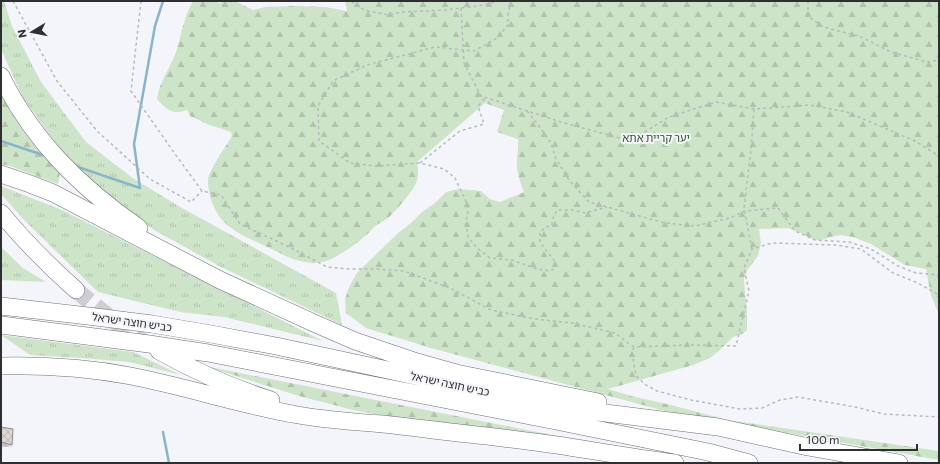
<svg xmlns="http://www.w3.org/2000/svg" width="940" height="464" viewBox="0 0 940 464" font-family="Commissioner,'Noto Sans Hebrew',sans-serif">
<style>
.grass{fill:url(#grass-tufts)}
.forest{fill:url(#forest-firs)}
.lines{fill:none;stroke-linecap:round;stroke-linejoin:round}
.stream{stroke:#8cb4c8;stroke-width:2.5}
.building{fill:url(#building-cross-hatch);stroke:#8f8b88;filter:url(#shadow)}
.motorway-tunnel{stroke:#cdcdd2;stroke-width:17;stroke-dasharray:17 8;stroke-linecap:butt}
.motorway-casing{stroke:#6e7074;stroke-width:18}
.path{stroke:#b8b9bd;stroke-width:1.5;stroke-dasharray:3 3;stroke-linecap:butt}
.motorway{stroke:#fff;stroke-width:17}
.labels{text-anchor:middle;stroke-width:4;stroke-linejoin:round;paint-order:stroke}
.park-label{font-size:11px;fill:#305429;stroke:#f4f5fa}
.street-label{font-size:11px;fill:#2f2f31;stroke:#f4f5fa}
</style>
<defs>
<pattern id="grass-tufts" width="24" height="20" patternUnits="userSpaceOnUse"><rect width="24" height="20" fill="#cde4c8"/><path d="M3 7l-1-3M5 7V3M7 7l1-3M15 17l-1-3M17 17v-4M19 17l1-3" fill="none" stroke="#b0c4ac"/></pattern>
<pattern id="forest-firs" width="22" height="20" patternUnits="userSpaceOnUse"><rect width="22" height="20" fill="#cde4c8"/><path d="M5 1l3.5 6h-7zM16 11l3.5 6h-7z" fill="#b0c4ac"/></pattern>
<pattern id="building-cross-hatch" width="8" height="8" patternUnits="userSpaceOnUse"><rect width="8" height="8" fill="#dcd7d5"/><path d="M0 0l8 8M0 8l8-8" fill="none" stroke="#bdb9b7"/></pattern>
<filter id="shadow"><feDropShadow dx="-3" dy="3" stdDeviation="2" flood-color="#0004"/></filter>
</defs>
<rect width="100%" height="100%" fill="#f4f5fa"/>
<path class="grass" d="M1,1h3l8,25 29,56 45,60 48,37 48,29 154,85 6,32 -121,-58 -67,-37 -49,-37 -44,-42 -38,-53 -22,-49z
M1,186l61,24 261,131 -99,-24 -44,-5 -82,-20 -73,-71 -24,-27z
M1,247l22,21 23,14 -45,-2z
M1,335l132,17 48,23 -52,-13 -47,-4 -52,-3z"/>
<path class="forest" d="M193,1h24l3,3 2,-3h13l18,9 12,-3 31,-1 30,1 21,4 -2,-10h594v314l-8,-20 -5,-26 -21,-4 -34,-21 -18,-7 -13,-2 -10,2 -8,3h-7l-12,-6 -15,-6 -29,1 2,14 -3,13 -10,13 -4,9 1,14 2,17v21l-5,4 -9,3 -12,12 -11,9 -17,7 -85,24 23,7 36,8 61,16 116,17 95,14v9l-278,-50 -230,-62 -65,-20 -20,-15 -1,-14 4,-12 8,-14 41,-40 13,-10 11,-11 13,-9 11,-11 13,-3 22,2 9,8 10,3 24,-10c-3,-7 -6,-16 -7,-24 -1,-10 2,-19 1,-29l-21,-7 7,-22 -6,-2 -13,-5 -68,59c1,6 2,15 -1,21 -3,8 -21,29 -28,35 -4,3 -9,5 -13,8 -4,4 -7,8 -11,11 -9,8 -29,22 -41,25 -5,1 -13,1 -18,0 -15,-2 -28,-11 -42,-17 -15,-7 -30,-13 -41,-25 -9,-11 -14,-26 -14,-39 0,-10 19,-36 24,-45l-1,-4 -24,-8 -17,-8 -3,-6c-15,5 -20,0 -30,-11 2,-18 15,-33 20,-50 5,-17 7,-32 16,-48z
M1,92l40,59 19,22 -2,11 -48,-18 -9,-2z
M205,366l357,71 -43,-3 -129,-17 -37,-7 -54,-14z"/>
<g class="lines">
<path class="stream" d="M1,141l45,15
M75,166l65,22 -6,-44 21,-118 8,-25
M163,432l6,31"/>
</g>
<path class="building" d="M1,427l12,2 -1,16 -11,-3z"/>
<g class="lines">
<path class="motorway-tunnel" d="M76,290c24,20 47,39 73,56"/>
<g class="motorway-casing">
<path id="motorway" d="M1,76c32,65 79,111 138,152
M1,174l29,10 23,9 167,87 96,44 39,17 62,21 39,11 142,29
M1,213c23,28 48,53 75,77
M1,306l87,10 64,8 59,10 65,12 289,62 153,19 90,20 91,16
M1,325l148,19 59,9 348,68 152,31 41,11
M159,351c36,20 73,37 112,49
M1,366c44,-1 87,2 130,10 56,11 110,29 167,39 28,5 56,7 85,9 28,3 57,7 85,10 30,3 59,7 89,11 39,6 79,13 118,18"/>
</g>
<path class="path" d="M13,1l44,80 40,50 53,48 41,23 11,-11
M141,1l-10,90 44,63 27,37 19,4 19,29 49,23 38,20 23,2h26l28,2 46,17 41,22 44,9 37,4 43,10 13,10 6,4 56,-2 46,1 13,-55 -5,-23 8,-19 20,-6 64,2 25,4 32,24 25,10 21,12
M352,1l1,2 11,7 24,5 14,-3 43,-2 16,-2 18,-2 20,-5
M511,1l-3,13v11l-11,13 -23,13 -39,-4 -68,18 -34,16 -15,25 1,35 31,22 26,3 44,-3 24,6 11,9 10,21 3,12 -2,11 2,15 9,11 13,10 22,2 25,9 13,2 5,-3 1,-5 -16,-21v-10l6,-5 6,-2 1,-7 4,-8h16l12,3 22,-6
M808,1v15l15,11 36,9 32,16 36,10 12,-2
M461,8l3,55 17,33 80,26 66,18 16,-7 26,-16 47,-15 38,7 56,-4 37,7 68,29 24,15
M527,111l12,15 12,17 5,16 13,21 20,22 76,21 30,3 35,-8 15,-7 33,-3 17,23 20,9 34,2 22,7 27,17 18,7 23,2
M420,163l40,-32 24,-7 -6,-18 8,-9
M752,249l-8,-41 7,-58 3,-41
M634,347l-2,6 4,23 10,9 11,6 34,9 49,9 22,-1 18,-8 18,-3 57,10 29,7 55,3"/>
<use href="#motorway" class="motorway"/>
</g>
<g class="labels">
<g class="park-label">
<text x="656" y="142">יער קריית אתא</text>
</g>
<g class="street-label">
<text transform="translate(132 322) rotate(8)" y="4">כביש חוצה ישראל</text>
<text transform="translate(450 384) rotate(12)" y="4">כביש חוצה ישראל</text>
</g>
</g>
<rect width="940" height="464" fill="none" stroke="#2f2f31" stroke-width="4"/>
<g transform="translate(32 32) rotate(260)" stroke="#f4f5fa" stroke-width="3" paint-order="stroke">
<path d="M0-3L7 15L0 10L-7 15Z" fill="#2f2f31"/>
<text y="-6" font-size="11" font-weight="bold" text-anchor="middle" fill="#2f2f31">N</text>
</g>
<path d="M800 444v6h117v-6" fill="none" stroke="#2f2f31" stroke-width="2"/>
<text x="806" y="444" font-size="12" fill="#2f2f31" stroke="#f4f5fa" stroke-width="3" paint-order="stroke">100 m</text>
</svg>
